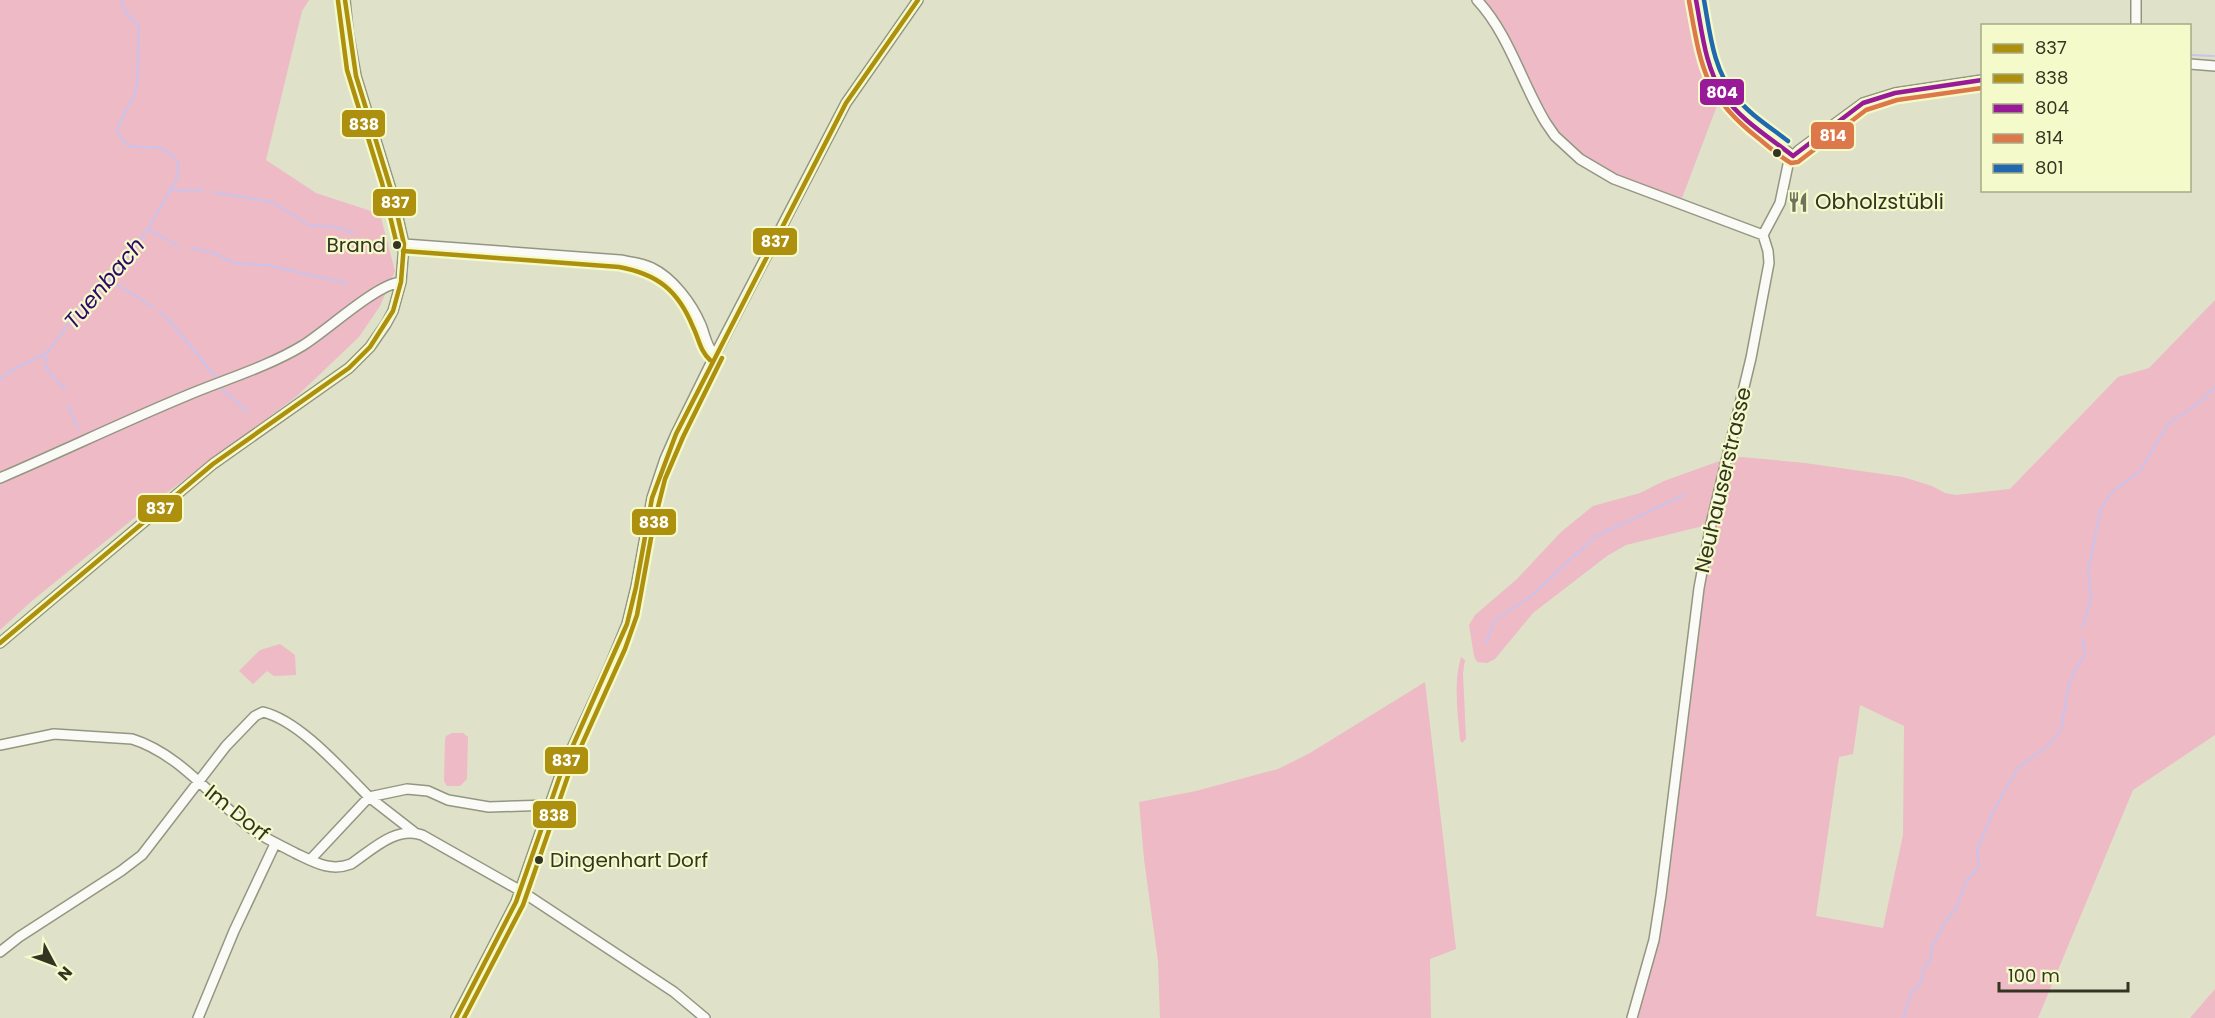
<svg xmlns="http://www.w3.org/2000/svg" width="2215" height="1018" viewBox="0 0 2215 1018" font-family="Poppins,sans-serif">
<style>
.green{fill:#edbac6;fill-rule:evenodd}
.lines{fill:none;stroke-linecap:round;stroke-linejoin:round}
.stream{stroke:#cac3eb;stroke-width:2}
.minor-casing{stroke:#949682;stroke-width:12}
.minor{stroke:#fafbf7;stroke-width:9}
.bus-1-casing{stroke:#f5faca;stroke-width:9}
.bus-2-casing{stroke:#f5faca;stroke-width:9}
.bus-3-casing{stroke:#f5faca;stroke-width:9}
.bus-4-casing{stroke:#f5faca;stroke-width:9}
.bus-5-casing{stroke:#f5faca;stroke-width:9}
.bus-1{stroke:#ad900e;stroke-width:4.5}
.bus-2{stroke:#ad900e;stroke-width:4.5}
.bus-3{stroke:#991a99;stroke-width:4.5}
.bus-4{stroke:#dd784a;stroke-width:4.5}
.bus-5{stroke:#2069b0;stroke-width:4.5}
.bus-dot{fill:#333522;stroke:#f5faca;stroke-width:2}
.labels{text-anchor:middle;stroke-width:4.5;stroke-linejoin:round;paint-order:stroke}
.bus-label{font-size:20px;fill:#333522;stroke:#f5faca;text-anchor:end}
.poi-label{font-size:21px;fill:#333522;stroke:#f5faca;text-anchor:start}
.street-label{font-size:21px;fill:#333522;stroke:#f5faca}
.water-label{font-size:22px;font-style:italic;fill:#31076c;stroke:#f5faca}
.line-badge{stroke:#f5faca;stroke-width:2}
.badge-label{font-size:16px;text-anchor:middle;font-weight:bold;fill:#fff}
</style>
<rect width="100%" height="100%" fill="#dfe2c8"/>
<path class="green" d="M0,0h309l-7,11 -36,149 50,33 64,21 15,57 -15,35 -21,31 -62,59 -148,110 -116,94 -33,30z
M1483,0h208l14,66 15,32 -38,100c-38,-14 -86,-26 -115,-56 -38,-39 -49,-99 -84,-142z
M2215,300v435l-82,55 -95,228h-406l22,-78 57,-416 -85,21 -19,11 -74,57 -38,46 -8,4 -10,-1 -3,-6 -5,-31 6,-10 42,-36 44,-47 32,-26 47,-13 24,-12 64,-23 14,-1 63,6 98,14 29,9 13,7 11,2 54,-6 108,-112 31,-9zM1860,705l44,21 -1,109 -20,93 -67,-12 23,-159 14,-3z
M280,644l15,11 1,20 -22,1 -7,-5 -14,13 -14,-13 21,-21z
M1461,657l4,3 -2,13 3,66 -4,4 -2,-3c-2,-27 -7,-56 1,-83z
M1425,682l31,267 -26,10 1,59h-271l-2,-57 -14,-102 -5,-57 57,-11 82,-22 32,-16z
M452,733h11l5,4 -1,42 -7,7h-13l-3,-5 1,-41 1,-4z
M2215,989v29h-25z"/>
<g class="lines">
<path class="stream" d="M2190,55l24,1
M171,190h32
M213,192l59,10 37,23 27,2 17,6
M148,229l30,17
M192,248l22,5 20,10 33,2 79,18
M110,280l43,27
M159,312l9,7 47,57
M45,354l2,16 18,19
M0,380l10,-9 35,-17 5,-5 27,-37 38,-38 33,-45 29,-51 2,-15c-22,-29 -40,-7 -55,-21 -3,-3 -5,-9 -7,-13l20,-40 2,-63 -13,-13 -5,-13
M221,388l27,24
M68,404l10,25
M2083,627l8,-29 -3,-27 13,-63 12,-17 27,-20 28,-47 34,-24 13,-13
M1486,643l8,-22 38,-26 64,-59 88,-41
M1903,1018l8,-25 10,-11 3,-15 6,-6 2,-13 12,-25 13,-16 9,-26 11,-12 2,-5 -2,-14 15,-36 25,-45 34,-26 10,-14 8,-45 7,-16 10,-15 -4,-14"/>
<g class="minor-casing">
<path id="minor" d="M1477,0c32,34 45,84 69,123l9,13 25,23 34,20 149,56
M1696,0c6,31 10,67 27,94 16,23 48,44 70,62
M2136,26v-26
M2190,64l25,2
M404,244l216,16c10,2 23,3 32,8 21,10 40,36 49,57 4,10 6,24 14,30
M0,478c63,-27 125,-57 188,-83 38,-16 79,-28 114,-49 26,-16 73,-61 99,-64
M0,643l213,-179 136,-96 21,-21 16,-23 7,-13 8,-29 3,-38 -11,-48 -37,-120 -8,-45 -3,-31
M0,745l54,-11 78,5c45,14 76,54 111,83 16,14 33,21 52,31 19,9 35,19 56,11 21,-14 44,-38 71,-29l99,56 153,101 31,26
M310,860l59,-63 45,35
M0,952l19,-15 102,-66 21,-16 84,-109 29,-30 8,-4c37,9 79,58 106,85l38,-8 21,2 20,9 41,7 61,-2
M198,1018l36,-87 41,-87
M456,1018l60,-116 46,-132 46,-100 19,-46 9,-37 16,-89 13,-39 11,-25 39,-79 131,-252 72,-103
M1632,1018l22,-78 7,-45 38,-307 12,-64 40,-166 18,-95 -1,-12 -5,-16 17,-32 9,-43 10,-10 64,-47 32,-10 87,-13"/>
</g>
<use href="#minor" class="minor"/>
<g class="bus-1-casing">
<path id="bus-1" d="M0,643l213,-179 136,-96 21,-21 23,-36 8,-29 3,-38 -11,-48 -37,-120 -11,-76
M456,1018l60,-116 46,-132 65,-146 9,-37 16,-89 24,-64 170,-331 72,-103"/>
</g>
<g class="bus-2-casing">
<path id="bus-2" d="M338,1l9,69 35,113 15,62
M403,251l216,16c38,7 59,23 74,60 6,12 7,24 17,33
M464,1018l59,-113 46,-132 56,-124 12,-34 16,-88 12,-48 18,-42 39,-79"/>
</g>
<g class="bus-3-casing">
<path id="bus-3" d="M1696,0c6,31 9,67 27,94 17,26 46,43 70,62
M1793,156l70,-53 32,-10 87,-13"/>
</g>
<g class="bus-4-casing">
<path id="bus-4" d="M1689,1c12,65 14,94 69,137 10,8 21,18 33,25l7,-1 68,-52 31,-10 85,-12"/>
</g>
<g class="bus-5-casing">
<path id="bus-5" d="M1704,0c6,33 9,69 31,96 14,18 35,31 53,45"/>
</g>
<use href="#bus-1" class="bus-1"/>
<use href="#bus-2" class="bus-2"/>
<use href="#bus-3" class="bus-3"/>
<use href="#bus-4" class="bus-4"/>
<use href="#bus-5" class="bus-5"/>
</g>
<defs>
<g id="restaurant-bare" transform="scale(1.62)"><path d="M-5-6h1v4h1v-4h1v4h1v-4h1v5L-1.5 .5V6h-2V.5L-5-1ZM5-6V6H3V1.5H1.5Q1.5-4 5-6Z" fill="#6f725c" stroke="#f5faca" stroke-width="2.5" paint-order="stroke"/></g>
</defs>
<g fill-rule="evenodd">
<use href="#restaurant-bare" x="1798" y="202"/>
</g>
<g class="bus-dot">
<circle cx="1777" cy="153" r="5"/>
<circle cx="397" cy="245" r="5"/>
<circle cx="539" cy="860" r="5"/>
</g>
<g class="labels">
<g class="bus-label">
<text x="386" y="252">Brand</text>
<text x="550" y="867" text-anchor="start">Dingenhart Dorf</text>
</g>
<g class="poi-label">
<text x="1815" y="209">Obholzstübli</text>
</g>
<g class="street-label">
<text transform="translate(1723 480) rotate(-77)" y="7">Neuhauserstrasse</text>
<text transform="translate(237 813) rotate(39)" y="7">Im Dorf</text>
</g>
<g class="water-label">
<text transform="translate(104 283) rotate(-50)" y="8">Tuenbach</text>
</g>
</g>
<g class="line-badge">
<rect x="1699" y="78" width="46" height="28" rx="6" fill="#991a99"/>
<rect x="341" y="109" width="45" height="29" rx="6" fill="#ad900e"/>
<rect x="1810" y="121" width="45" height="29" rx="6" fill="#dd784a"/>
<rect x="372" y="188" width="45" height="29" rx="6" fill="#ad900e"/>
<rect x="752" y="227" width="46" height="29" rx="6" fill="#ad900e"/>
<rect x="137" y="494" width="46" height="29" rx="6" fill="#ad900e"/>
<rect x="631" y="508" width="46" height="28" rx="6" fill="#ad900e"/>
<rect x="544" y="746" width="45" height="29" rx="6" fill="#ad900e"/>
<rect x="532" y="800" width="45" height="29" rx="6" fill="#ad900e"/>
</g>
<g class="badge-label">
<text x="1722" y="98">804</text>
<text x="364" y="130">838</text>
<text x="1833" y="141">814</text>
<text x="395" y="208">837</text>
<text x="775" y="247">837</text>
<text x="160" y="514">837</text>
<text x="654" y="528">838</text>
<text x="566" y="766">837</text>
<text x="554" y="821">838</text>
</g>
<rect x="1981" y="24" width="210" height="168" fill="#f5faca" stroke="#a7ab87" stroke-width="1.5"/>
<rect x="1993" y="44" width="30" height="9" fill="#ad900e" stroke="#a7ab87" stroke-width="1.5"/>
<text x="2035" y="54" font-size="18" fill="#333522">837</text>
<rect x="1993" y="74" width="30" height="9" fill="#ad900e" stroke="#a7ab87" stroke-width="1.5"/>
<text x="2035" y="84" font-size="18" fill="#333522">838</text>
<rect x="1993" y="104" width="30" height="9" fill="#991a99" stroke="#a7ab87" stroke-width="1.5"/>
<text x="2035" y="114" font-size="18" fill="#333522">804</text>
<rect x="1993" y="134" width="30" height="9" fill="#dd784a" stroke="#a7ab87" stroke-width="1.5"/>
<text x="2035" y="144" font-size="18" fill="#333522">814</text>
<rect x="1993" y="164" width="30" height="9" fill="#2069b0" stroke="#a7ab87" stroke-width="1.5"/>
<text x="2035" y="174" font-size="18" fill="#333522">801</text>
<g transform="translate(54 964) rotate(131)" stroke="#f5faca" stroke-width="4.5" paint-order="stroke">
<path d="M0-4.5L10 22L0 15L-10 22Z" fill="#333522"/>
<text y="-9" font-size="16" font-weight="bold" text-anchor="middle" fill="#333522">N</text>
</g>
<path d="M1999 982v9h129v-9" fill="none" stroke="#333522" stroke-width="3"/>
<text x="2008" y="982" font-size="18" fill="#333522" stroke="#f5faca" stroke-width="4.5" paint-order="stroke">100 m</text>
</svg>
